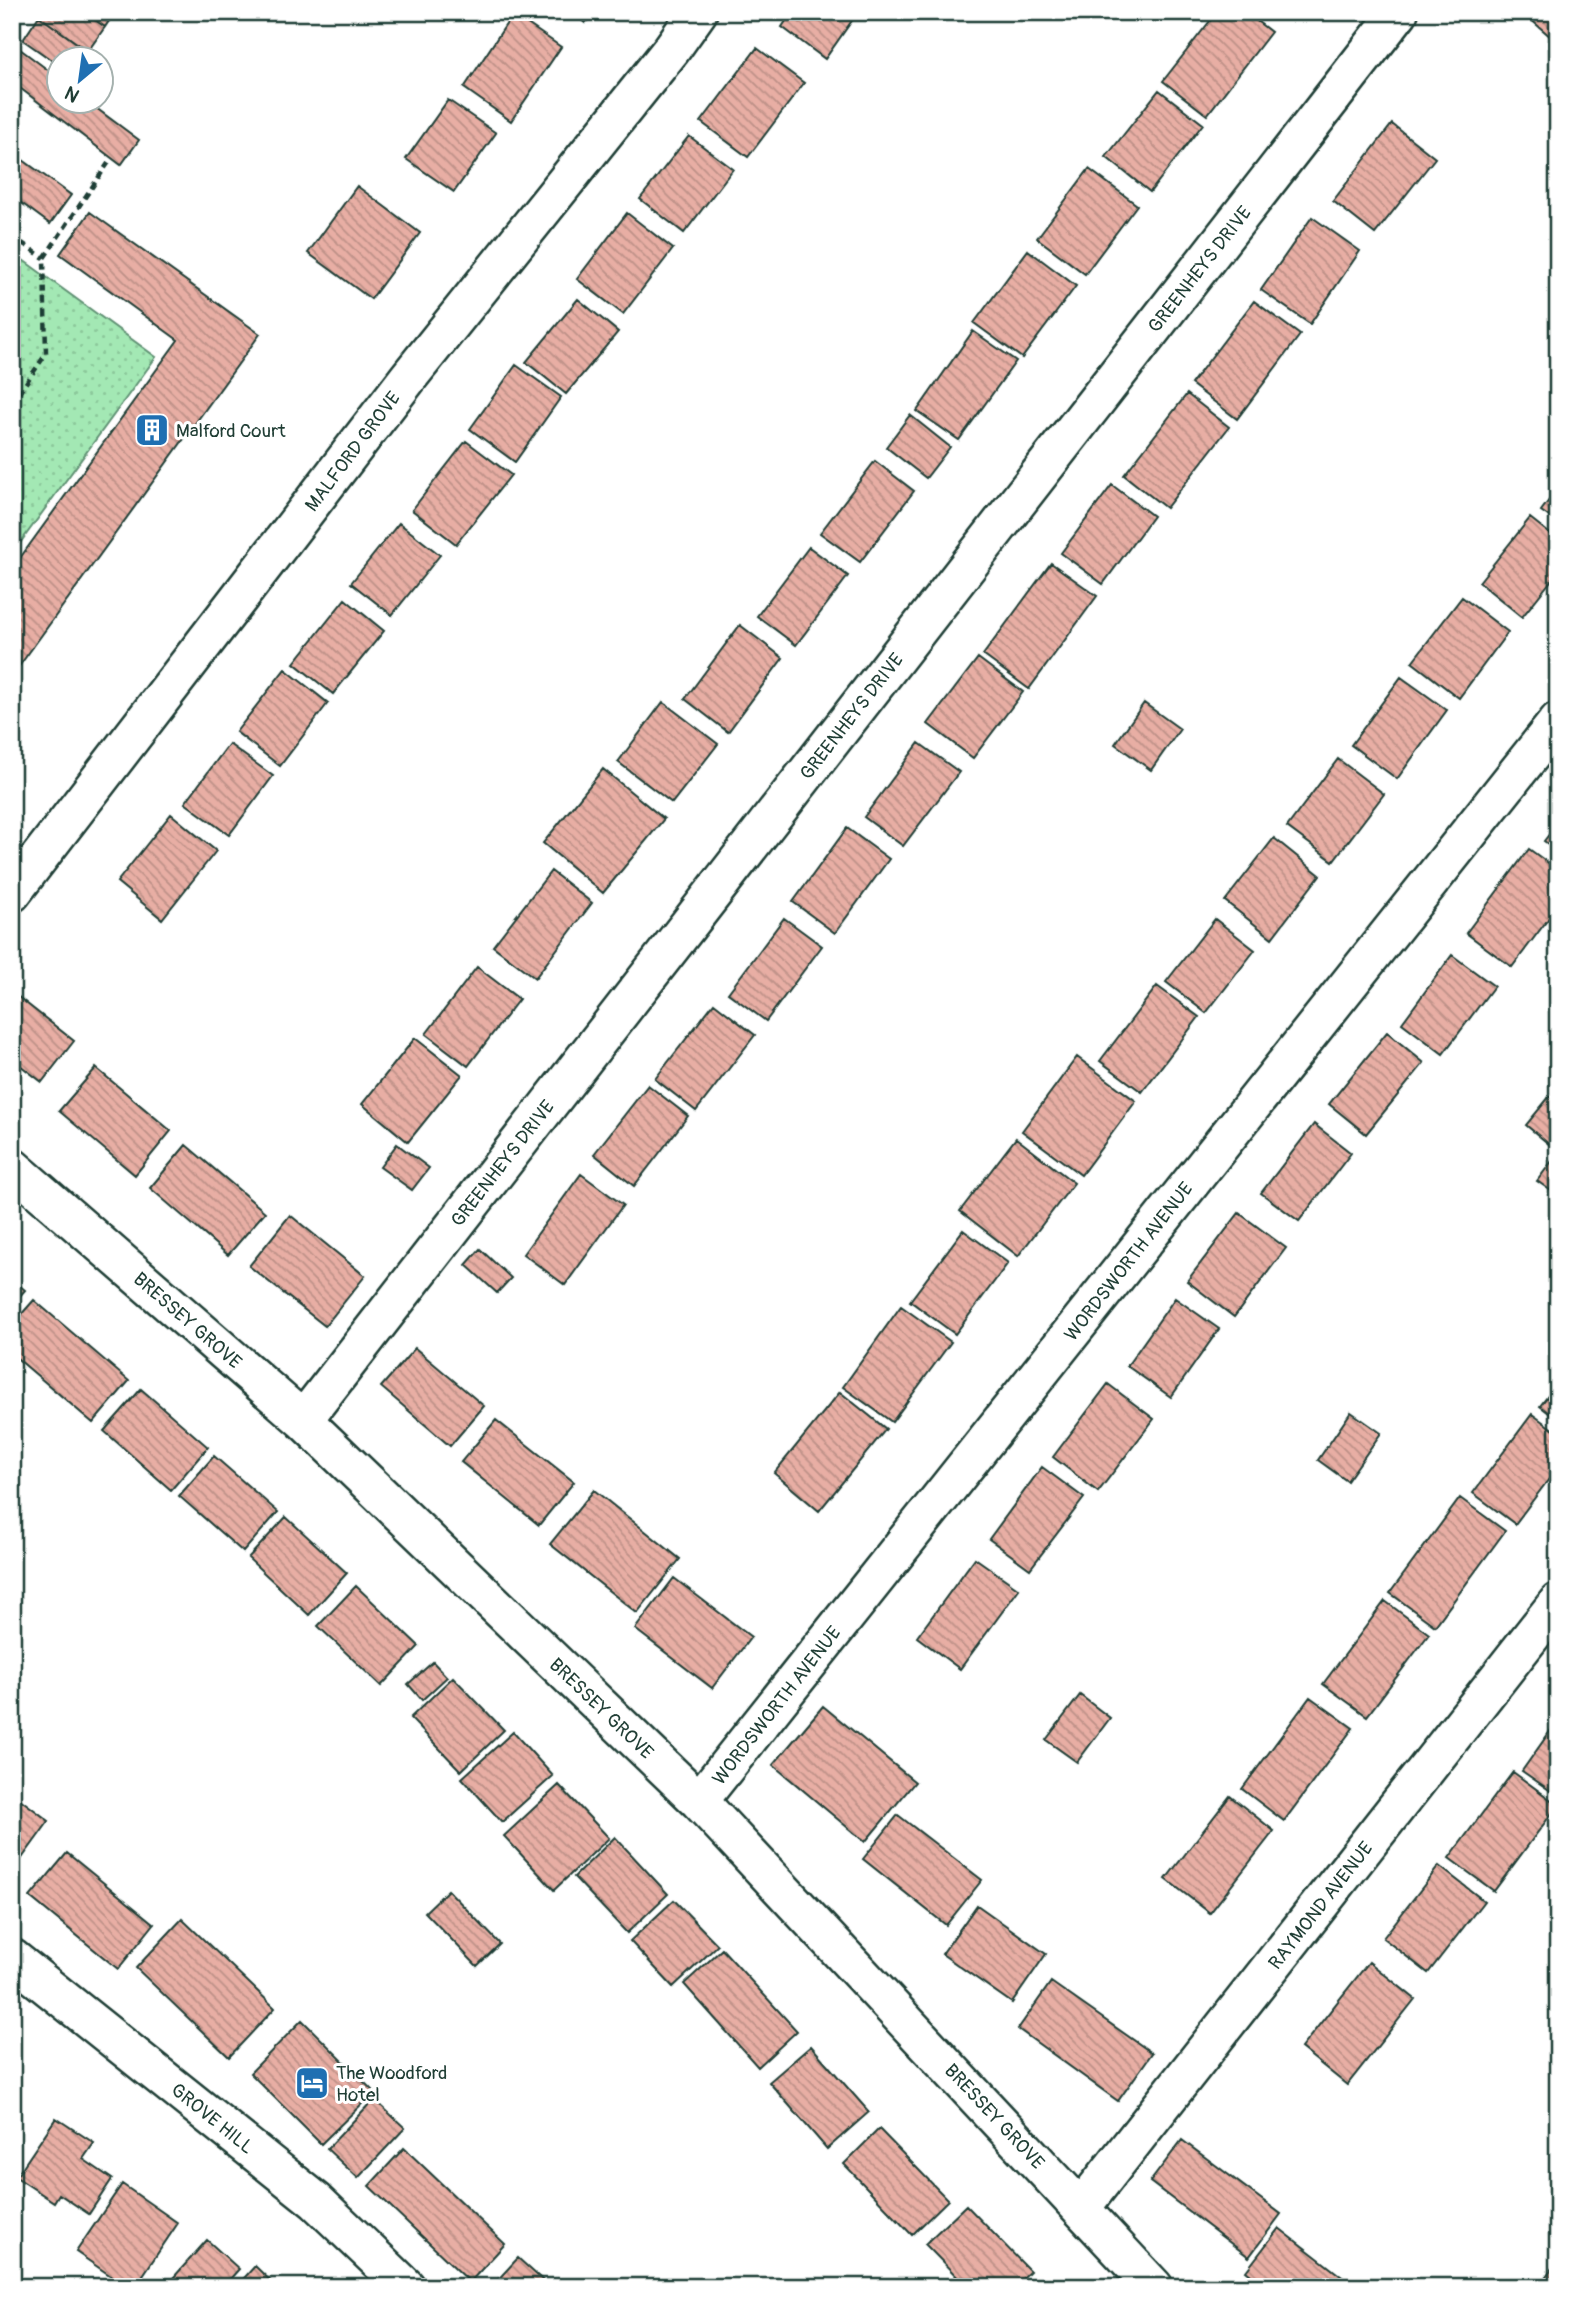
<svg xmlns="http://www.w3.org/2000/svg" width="1570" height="2299" viewBox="0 0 1570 2299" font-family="Pangolin,sans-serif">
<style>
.grass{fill:url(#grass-dots);stroke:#619274;stroke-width:2}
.building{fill:url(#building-back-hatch);stroke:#1f3d34;stroke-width:2}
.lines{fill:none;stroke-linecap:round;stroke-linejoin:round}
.street-casing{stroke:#1f3d34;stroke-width:42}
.path{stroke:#1f3d34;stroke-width:4.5;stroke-dasharray:7 5;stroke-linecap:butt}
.street{stroke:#fff;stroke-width:37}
.labels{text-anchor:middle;stroke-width:6;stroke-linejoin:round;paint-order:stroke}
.street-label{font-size:19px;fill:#1f3d34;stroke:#fff}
.poi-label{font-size:19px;fill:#1f3d34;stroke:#fff;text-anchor:start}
</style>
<defs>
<pattern id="grass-dots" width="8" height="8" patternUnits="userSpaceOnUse" patternTransform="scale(1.75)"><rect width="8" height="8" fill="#a3e8b4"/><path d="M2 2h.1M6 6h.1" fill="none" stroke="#8cc89b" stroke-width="1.8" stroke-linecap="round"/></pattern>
<pattern id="building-back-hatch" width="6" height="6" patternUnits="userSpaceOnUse" patternTransform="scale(1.75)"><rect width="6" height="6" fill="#e8aea4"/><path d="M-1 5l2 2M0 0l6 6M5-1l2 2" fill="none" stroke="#bb8f86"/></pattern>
</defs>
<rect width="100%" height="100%" fill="#fff"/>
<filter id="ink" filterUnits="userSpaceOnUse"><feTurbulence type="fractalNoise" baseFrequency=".0143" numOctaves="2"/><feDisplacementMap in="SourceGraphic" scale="14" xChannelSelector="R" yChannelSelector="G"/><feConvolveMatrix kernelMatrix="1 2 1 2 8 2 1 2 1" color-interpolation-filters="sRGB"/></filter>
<g filter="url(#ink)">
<path class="grass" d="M12,252l144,105 -144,197z"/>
<path class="building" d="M42,12h42l21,15 -17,24 -49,-35z
M84,12h31l-10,15z
M572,12h23l-10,11z
M792,12h66l-33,47 -43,-32z
M1217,12h28l26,20 -64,83 -44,-34z
M1522,12h36v17l-7,8z
M513,14l48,33 -50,74 -47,-33z
M39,16l49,35 -6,9h-22v6l-37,-26z
M12,43l48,36v23h28l51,38 -18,25 -109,-83z
M757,48l47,35 -56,74 -47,-35z
M1159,90l44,34 -53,68 -44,-35z
M448,100l48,33 -42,59 -48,-33z
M1392,124l43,34 -60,76 -42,-33z
M689,136l44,33 -49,64 -44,-34z
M12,152l59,43 -21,29 -38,-28z
M1089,169l48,36 -52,69 -48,-36z
M357,186l63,47 -49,66 -63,-46z
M90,212l170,122 -248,342v-107l166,-229 -118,-86z
M627,213l46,36 -50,65 -46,-35z
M1312,217l48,34 -50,73 -49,-34z
M1028,250l48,36 -54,72 -48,-35z
M578,299l40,33 -52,62 -40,-32z
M1254,301l46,34 -63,84 -46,-35z
M973,331l43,30 -57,79 -42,-29z
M516,365l45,32 -46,65 -45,-33z
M1187,394l42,33 -63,81 -42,-33z
M910,415l40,32 -24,31 -40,-31z
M466,441l45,34 -55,69 -44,-34z
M875,461l39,30 -54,71 -40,-29z
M1112,485l41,31 -50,68 -42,-31z
M1558,488v35l-17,-12z
M1530,518l28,22v32l-36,45 -43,-35z
M399,523l41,32 -48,60 -41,-32z
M809,547l39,29 -52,69 -39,-29z
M1051,563l46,33 -68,93 -46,-34z
M1462,597l46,35 -49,66 -47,-36z
M345,599l39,32 -51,63 -39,-31z
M740,625l43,33 -55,74 -43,-33z
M978,658l45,34 -50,66 -45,-34z
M285,669l43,34 -48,63 -44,-34z
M1401,677l46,33 -50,69 -46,-34z
M663,702l55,42 -46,59 -54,-41z
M1144,703l36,26 -29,41 -36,-26z
M919,743l40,29 -56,74 -39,-29z
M229,744l44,32 -44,59 -44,-32z
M1338,759l46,35 -51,67 -46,-34z
M603,769l61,50 -61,74 -60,-50z
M171,814l45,37 -54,68 -45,-37z
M1558,823v28l-14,-10z
M847,828l42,31 -54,74 -42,-31z
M1274,838l46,37 -48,63 -47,-37z
M1529,849l29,21v36l-46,61 -46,-34z
M551,871l41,32 -57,75 -42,-32z
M784,918l38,28 -56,75 -38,-28z
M1215,919l40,31 -49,63 -40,-31z
M1452,955l42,31 -51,68 -41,-31z
M477,967l42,32 -51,67 -42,-32z
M1157,986l42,31 -57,75 -42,-31z
M12,992l62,49 -32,41 -30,-23z
M714,1003l41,32 -59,76 -41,-32z
M1387,1032l37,31 -58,71 -37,-30z
M415,1038l47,37 -54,67 -46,-38z
M1077,1057l59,44 -55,74 -59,-44z
M96,1068l75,63 -36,44 -76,-64z
M648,1085l40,31 -54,70 -40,-32z
M1554,1091l4,4v41l-8,9 -24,-20z
M1314,1124l37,29 -52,68 -38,-28z
M1016,1138l58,45 -56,73 -58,-45z
M397,1144l32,24 -17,22 -32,-23z
M186,1145l79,67 -37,43 -78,-67z
M1558,1153v41l-1,1 -20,-14z
M581,1174l42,31 -58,80 -42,-31z
M1239,1213l47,35 -52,69 -47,-36z
M290,1215l75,61 -40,50 -76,-60z
M963,1230l45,33 -53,71 -45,-33z
M480,1249l31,29 -14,15 -31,-28z
M12,1279l13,11 -13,15z
M1175,1298l44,31 -48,68 -44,-31z
M34,1300l95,81 -36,42 -81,-69v-29z
M901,1306l50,36 -59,80 -49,-35z
M415,1348l69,58 -34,40 -69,-59z
M1558,1383v37l-18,-14z
M1108,1384l46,35 -56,73 -45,-35z
M141,1389l67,58 -37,43 -67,-59z
M840,1392l46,37 -67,82 -45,-38z
M1351,1412l30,21 -34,48 -29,-21z
M1532,1414l26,19v34l-43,57 -42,-31z
M496,1420l78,62 -35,43 -78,-63z
M214,1456l64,56 -35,40 -64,-56z
M1042,1467l42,31 -54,71 -41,-30z
M594,1490l86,69 -43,54 -87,-69z
M1460,1498l45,33 -70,95 -45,-33z
M286,1517l61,56 -38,42 -61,-57z
M975,1558l44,31 -59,80 -43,-32z
M674,1578l77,59 -39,51 -77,-59z
M356,1586l63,60 -38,40 -63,-60z
M1385,1601l44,33 -62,82 -44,-32z
M433,1662l14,15 -25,23 -14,-16z
M453,1677l51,53 -43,41 -51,-53z
M1080,1695l30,23 -33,44 -31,-22z
M1310,1697l43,31 -69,93 -42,-32z
M823,1706l92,76 -50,60 -92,-77z
M1558,1720v76l-36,-25z
M513,1732l40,44 -51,46 -40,-44z
M1513,1772l45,33 -64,86 -45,-33z
M559,1785l50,53 -55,52 -50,-54z
M12,1793l37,28 -32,44 -5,-4z
M1230,1796l44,35 -64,82 -44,-34z
M898,1815l84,65 -36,45 -83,-66z
M615,1837l53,57 -41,39 -53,-56z
M67,1853l87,71 -36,45 -88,-72z
M1439,1866l45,35 -56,72 -45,-35z
M448,1890l52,54 -23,22 -52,-54z
M674,1900l44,45 -45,42 -43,-46z
M977,1905l69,49 -34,49 -70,-49z
M182,1919l93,89 -46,49 -93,-89z
M722,1949l75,82 -39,36 -74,-83z
M1369,1962l46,37 -68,86 -46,-37z
M1051,1982l101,71 -34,48 -100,-72z
M302,2020l72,72 -53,52 -71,-71z
M811,2046l58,66 -42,37 -58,-67z
M374,2099l31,29 -47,50 -31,-29z
M56,2118l38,25 -11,16 29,20 -23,35 -30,-20 -5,8 -38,-25z
M879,2129l69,71 -36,35 -68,-71z
M1182,2140l99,74 -32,43 -99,-75z
M404,2148l101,96 -35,38 -101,-96z
M122,2184l56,39 -43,64h-8l-51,-35z
M966,2205l64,66 -16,16h-47l-42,-43z
M1279,2228l76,59h-89l-20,-16z
M207,2240l32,29 -16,18h-58z
M518,2258l32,29h-59z
M1558,2260v27h-20z
M255,2266l22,21h-41z"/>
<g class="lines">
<g class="street-casing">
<path id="street" d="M12,893l396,-515 263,-328 27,-38
M12,1167l291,253 396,381 455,486
M303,1420l1096,-1408
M699,1801l859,-1080
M12,1958l304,243 90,86
M1081,2208l477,-606"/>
</g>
<path class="path" d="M12,236l32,22
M12,403l34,-49 -2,-96 65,-96"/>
<use href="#street" class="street"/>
</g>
</g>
<defs>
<g id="building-square" transform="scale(1.75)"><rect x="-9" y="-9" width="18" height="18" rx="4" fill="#1f6fb2" stroke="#fff"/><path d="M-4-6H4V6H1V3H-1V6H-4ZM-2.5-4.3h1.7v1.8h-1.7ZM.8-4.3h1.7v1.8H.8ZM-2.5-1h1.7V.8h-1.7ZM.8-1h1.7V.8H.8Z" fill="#fff"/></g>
<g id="hotel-square" transform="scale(1.75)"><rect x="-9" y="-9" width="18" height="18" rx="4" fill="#1f6fb2" stroke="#fff"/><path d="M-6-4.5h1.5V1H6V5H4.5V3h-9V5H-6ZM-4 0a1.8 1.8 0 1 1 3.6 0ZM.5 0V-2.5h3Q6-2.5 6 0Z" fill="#fff"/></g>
</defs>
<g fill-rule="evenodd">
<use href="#building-square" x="152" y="430"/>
<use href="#hotel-square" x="312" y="2083"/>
</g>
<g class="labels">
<g class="street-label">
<text transform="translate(1199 269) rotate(-52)" y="7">GREENHEYS DRIVE</text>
<text transform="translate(352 451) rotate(-53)" y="7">MALFORD GROVE</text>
<text transform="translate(851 716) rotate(-52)" y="7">GREENHEYS DRIVE</text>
<text transform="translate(502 1163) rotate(-52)" y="7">GREENHEYS DRIVE</text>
<text transform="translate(1128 1261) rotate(-52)" y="7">WORDSWORTH AVENUE</text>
<text transform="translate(188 1320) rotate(41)" y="7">BRESSEY GROVE</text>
<text transform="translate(776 1705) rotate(-52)" y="7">WORDSWORTH AVENUE</text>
<text transform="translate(602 1708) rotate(44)" y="7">BRESSEY GROVE</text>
<text transform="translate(1320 1905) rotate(-52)" y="7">RAYMOND AVENUE</text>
<text transform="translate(995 2116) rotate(47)" y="7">BRESSEY GROVE</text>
<text transform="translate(213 2118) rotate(39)" y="7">GROVE HILL</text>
</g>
<g class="poi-label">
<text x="176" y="437">Malford Court</text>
<text x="336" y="2079">The Woodford<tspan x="336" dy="22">Hotel</tspan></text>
</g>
</g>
<rect width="1570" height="2299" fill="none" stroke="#fff" stroke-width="42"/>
<rect x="21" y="21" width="1528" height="2257" fill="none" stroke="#1f3d34" stroke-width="2.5" filter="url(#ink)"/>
<g transform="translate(80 80) rotate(209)"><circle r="33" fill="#ffffff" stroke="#a5b1ae" stroke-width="2"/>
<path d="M0-5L12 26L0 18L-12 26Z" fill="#1f6fb2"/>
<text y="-10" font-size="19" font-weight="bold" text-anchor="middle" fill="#1f3d34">N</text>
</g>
</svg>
